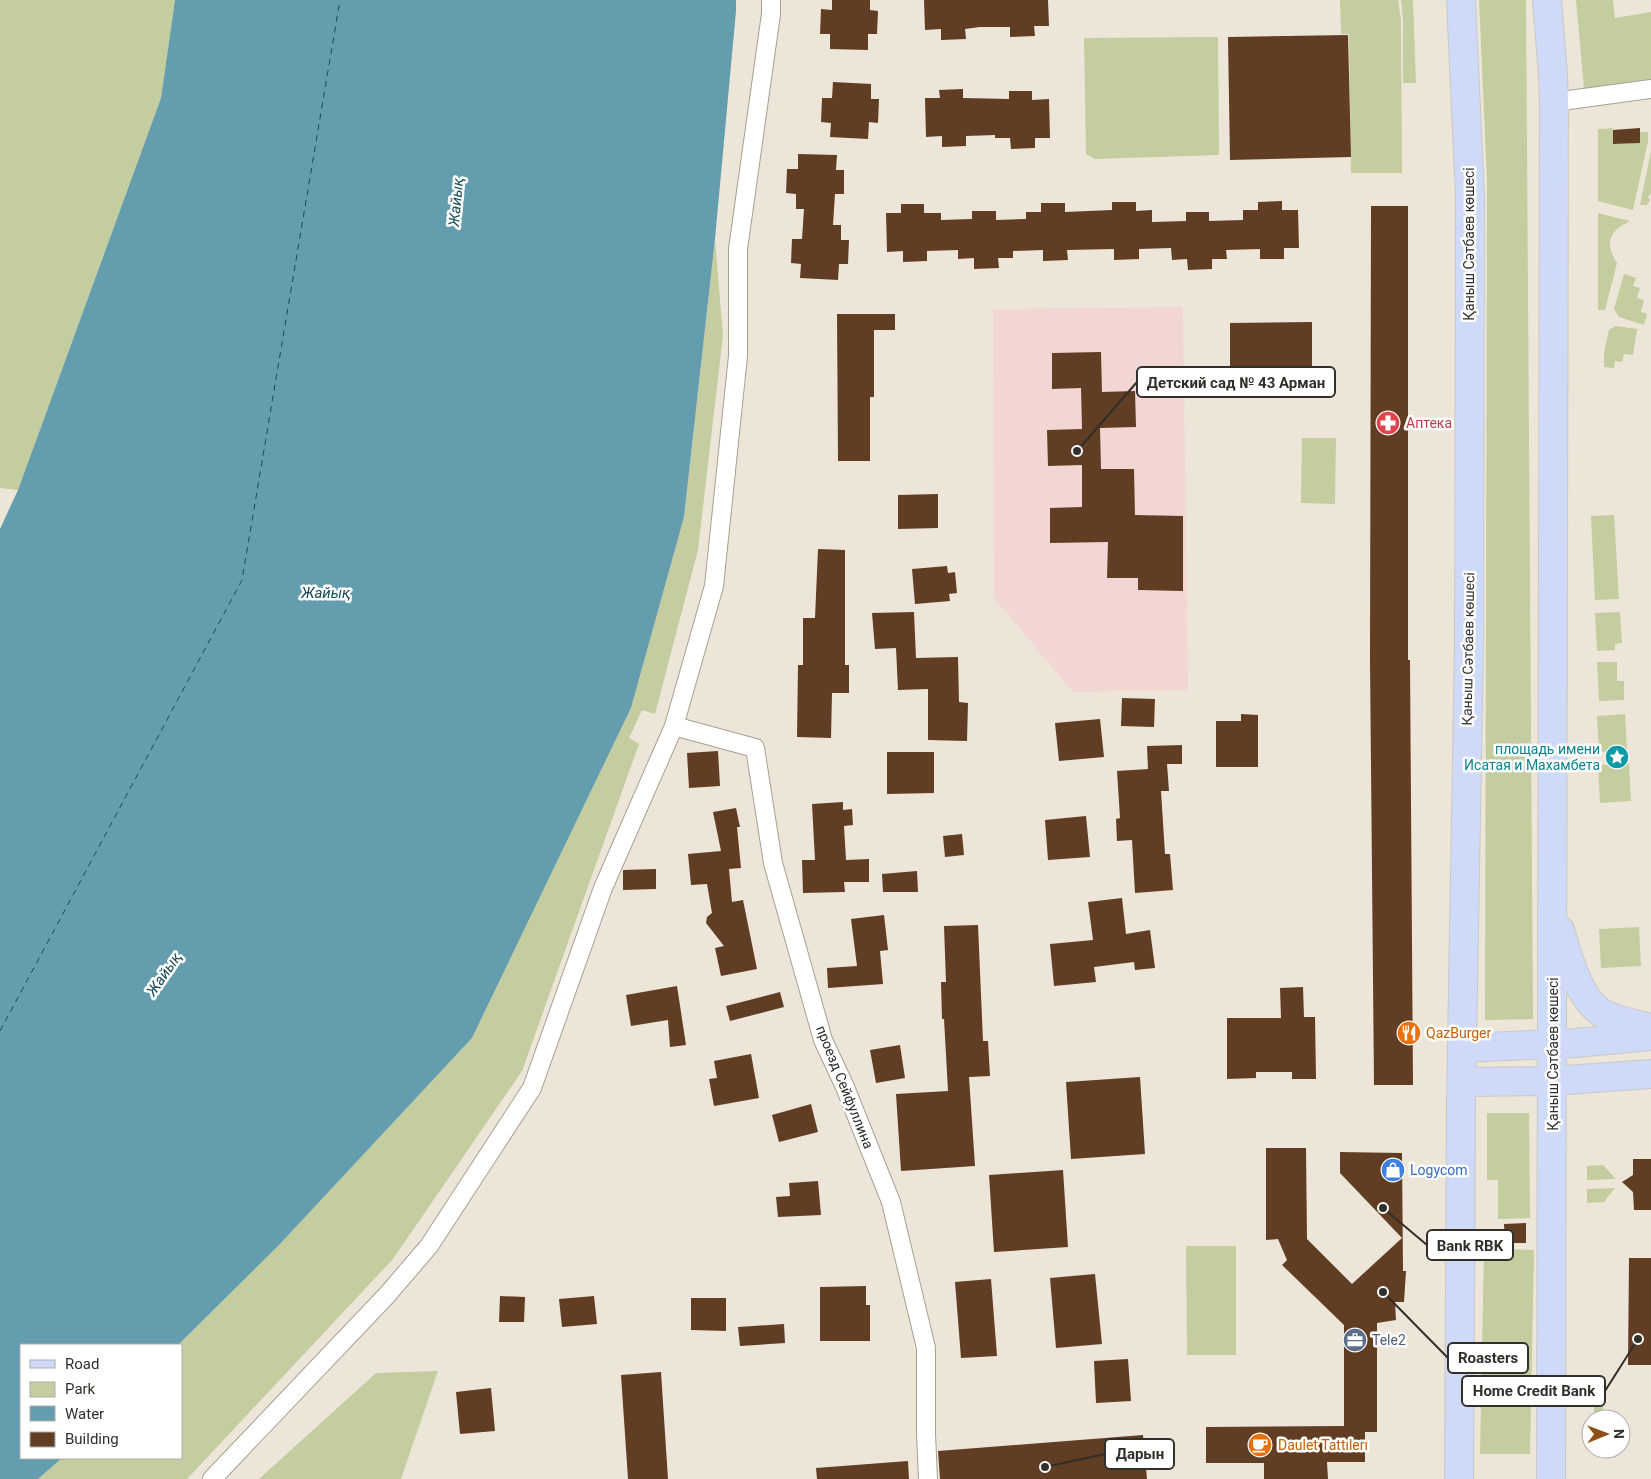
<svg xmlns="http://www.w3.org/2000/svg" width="1651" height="1479" viewBox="0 0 1651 1479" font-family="Roboto,sans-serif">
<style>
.education{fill:#f1d6d4}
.green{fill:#c3cda0}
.water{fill:#649dad}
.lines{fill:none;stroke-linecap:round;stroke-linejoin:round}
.ferry{stroke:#194b58;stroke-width:1;stroke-dasharray:6 5;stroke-linecap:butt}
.building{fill:#613d23}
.street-casing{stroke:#a6a093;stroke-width:20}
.primary-casing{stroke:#c9c9c7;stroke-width:30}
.street{stroke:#fff;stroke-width:18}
.primary{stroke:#cedaf7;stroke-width:28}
.labels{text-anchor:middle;stroke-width:5;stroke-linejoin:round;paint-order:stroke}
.street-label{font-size:14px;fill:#312f29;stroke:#fff}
.health-label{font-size:14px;fill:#be3a42;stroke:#fff;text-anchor:start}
.culture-label{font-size:14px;fill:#0d838f;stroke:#fff;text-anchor:end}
.food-label{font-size:14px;fill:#c56008;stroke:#fff;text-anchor:start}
.shop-label{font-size:14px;fill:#366cbe;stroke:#fff;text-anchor:start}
.service-label{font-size:14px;fill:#4e5e75;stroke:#fff;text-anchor:start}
.water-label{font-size:15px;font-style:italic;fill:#194b58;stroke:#fff}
.leader{fill:none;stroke:#312f29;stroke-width:2}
.callout-dot{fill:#312f29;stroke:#fff;stroke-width:2}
.callout{fill:#fff;stroke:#312f29;stroke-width:2}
.callout-label{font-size:15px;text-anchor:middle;font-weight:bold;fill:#312f29}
</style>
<rect width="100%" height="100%" fill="#ede6d8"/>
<path class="education" d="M1183,307l5,383 -115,2 -79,-94 -1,-289z"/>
<path class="green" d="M0,0h175l-14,98 -143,392 -18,-2z
M1340,0h58l3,20 1,153h-51l-2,-139h-8z
M1401,0h12l3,83h-13v-64z
M1479,0h47l7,1019 -48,1 2,-840z
M1576,0h37l2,18 36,-6v67l-67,10z
M1218,37l1,118 -124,4 -9,-5 -2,-116z
M1613,128v16l27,-1v-11h8v9l-15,69 -35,-9v-72z
M1651,151v42l-3,4 2,3 -3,5h-7z
M1598,213l32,8c-21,10 -26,22 -13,42l-12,47h-7z
M715,239l8,96 -25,215 -43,164 -13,-4 -13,28 10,6 -117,327 -129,188 -206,220h-149l24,-21h119v-113h-3l101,-100 193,-207 159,-330 53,-191z
M1624,274l12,4 -3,8 7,2 -3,10 7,2 -3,12 6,2 -3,11 -25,-8 -5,-8z
M1616,326l21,3 -4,26 -9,-1 -2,8 -7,-1 -1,7 -10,-1v-15l5,-22z
M1302,438h34l-1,66 -34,-1z
M1614,515l5,84 -24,1 -4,-84z
M1620,612l2,31 -7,1v6l-18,1 -2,-38z
M1597,662h20v19h7v19l-25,1z
M1625,714l2,37 -28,1 -2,-36z
M1629,763l2,38 -31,2 -2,-38z
M1639,927l2,39 -40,2 -2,-39z
M1487,1113h42l1,105 -32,1v-39h-11z
M1603,1165l13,14 -29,1v-14z
M1615,1188l-11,14 -17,1v-14z
M1186,1246h50v109h-49z
M1484,1249l50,1 -4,204h-50z
M438,1371l-37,108h-142l117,-106z
M1594,1378h9v41h-9z"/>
<path class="water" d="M175,0h561v11l-21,228 -31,278 -53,191 -159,330 -193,207 -101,100h-157v113h41l-24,21h-38v-950l18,-39 143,-392z"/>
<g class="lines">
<path class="ferry" d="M0,1031l242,-451 98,-580"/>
</g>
<path class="building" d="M832,0h38v10l8,1 -1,23h-9v16l-38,-1v-15h-10l1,-25 11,1z
M924,0h124l1,26h-15l1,10 -25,1v-10h-30l-15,2 1,10 -25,1v-11l-16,1z
M1348,35l3,122 -121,3 -2,-123z
M833,82l38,2v15h8l-1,24 -9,-1 -1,17 -38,-2 1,-14 -10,-1 1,-24h10z
M963,89v9l46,1v-8h23v9l17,-1 1,39h-15v10l-24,1 -1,-11h-15v-3l-29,1v10l-24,1v-11l-16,1 -1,-39h15l-1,-8z
M1640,128v15l-27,1v-14z
M798,154l39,1 -1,15h8v24h-9l-2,31h8v15h8l-1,24h-9l-1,16 -38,-2 1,-14 -10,-1 1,-24h10l2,-30h-8v-15l-10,-1 1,-24h11z
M1282,201v9h16l1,38h-15v11h-24v-10l-34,1 1,9h-15v10l-24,1 -1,-11 -15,1 -1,-12 -32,1v10l-25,1v-11l-47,1 1,10 -25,1v-11l-30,1v7h-15l1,10 -25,1v-11l-16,1v-9l-31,1v10l-24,1v-11l-16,1 -1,-39h15v-9h23v9h17v7l31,-1v-8h24v9l30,-1v-7h15v-9h24v9l47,-2v-8h24v9l16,-1v12l34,-1v-9h23v9l34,-1v-10h15v-8z
M1371,206h37v454h2l3,425h-39l-4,-425z
M837,314h58v16h-21v67h-4v64h-32z
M1312,322v63l-82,1v-63z
M1101,352l1,40 33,-1 1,36 -36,1 1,41h33l1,46 48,1v75l-45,-1v-12h-31l1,-36 -58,1v-35l32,-1v-42l-34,1 -1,-36 35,-1 -1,-41 -29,1v-36z
M938,494v34l-40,1v-34z
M818,549l27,1v115h4v28h-17l-1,45 -34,-1 1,-72h5v-47h12z
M947,566l1,7 7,-1 2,21 -8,1 1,7 -35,3 -3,-35z
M914,612l2,46 42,-1 1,45 9,1 -1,38 -39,-1v-51l-30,1 -2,-42 -21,1 -3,-36z
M1122,698l33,1 -1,28 -33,-1z
M1241,714l17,1v52h-42v-46h25z
M1100,719l4,38 -45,4 -4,-38z
M1182,745v19h-15l2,27h-8l4,63h5l3,36 -38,3 -3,-53 -15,1 -1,-22 4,-1 -3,-47 31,-2 -1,-23z
M718,751l2,35 -31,2 -2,-35z
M887,752h47v41l-47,1z
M843,802v8l9,-1 1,16 -9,1 2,34 23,-1v23h-25l1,10 -42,1 -1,-33h13l-3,-56z
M736,808l4,19h-3l4,41 -12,1 3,33 11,-2 14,69 -36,7 -6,-28 9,-2 -18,-23 1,-6 5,-4 -5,-29 -16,1 -3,-31 33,-3 -8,-39z
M1086,816l4,41 -42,3 -3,-40z
M962,834l2,21 -19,2 -2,-21z
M656,869v20l-33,1v-20z
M917,871l1,21h-35l-1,-18z
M1122,898l4,36 24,-4 5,38 -20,2 -1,-8 -40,5 2,15 -42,4 -4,-42 43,-4 -5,-38z
M884,915l4,35 -8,1 3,33 -55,4 -1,-20 30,-2 -6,-47z
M978,925l5,116h5l2,35 -21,1 6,89 -74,5 -5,-77 52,-3 -4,-72h-2l-1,-37h5l-2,-56z
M677,986l9,59 -16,2 -2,-27 -37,6 -5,-31z
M1303,987l1,30h11l1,62h-24v-7h-36v6l-29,1v-61h54l-1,-30z
M780,992l4,15 -54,14 -4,-15z
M900,1045l5,33 -29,5 -6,-33z
M751,1054l8,44 -45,8 -5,-27 8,-1 -3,-17z
M1140,1077l5,77 -74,5 -5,-77z
M811,1104l7,28 -39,10 -7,-27z
M1266,1148h40l1,91 45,45 50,-46 -62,-65v-21l62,1 1,118h3l-2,31h-9l1,18 -19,3v109h-12v30h-38l1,17h-64v-16h-58v-36l138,-1v-101l-62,-60 5,-5 -9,-21 -12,1z
M1633,1159h18v51h-17l-1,-18 -11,-10 11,-7z
M1063,1170l5,77 -74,5 -5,-77z
M818,1181l3,34 -43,2 -2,-20 14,-1 -1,-13z
M1526,1223v20h-21l-1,-19z
M1629,1258h22v107h-23z
M1095,1274l7,70 -46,4 -6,-70z
M991,1279l6,77 -36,2 -6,-76z
M866,1286v19h4v36h-50v-54z
M500,1296l25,1 -1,25h-25z
M594,1296l3,28 -35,3 -3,-28z
M691,1298h35v33l-35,-1z
M784,1324l1,19 -45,3 -2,-19z
M1128,1359l3,42 -35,2 -2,-42z
M661,1372l7,107h-40l-7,-104z
M491,1388l4,43 -35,3 -4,-42z
M1143,1435l4,44h-207l-2,-28z
M908,1461l1,18h-92l-1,-11z"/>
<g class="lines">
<g class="street-casing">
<path id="street" d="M1554,102l97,-13
M674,726l81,22 18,115 50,177 22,47 46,115 35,146v86l2,45
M212,1479l175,-184 42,-49 103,-158 71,-200 71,-162 40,-140 24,-230v-107l33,-235v-14"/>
</g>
<g class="primary-casing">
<path id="primary" d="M1547,0l6,75 1,27 -3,1377
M1560,930c8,26 18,68 42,83 14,8 34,11 49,15
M1462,1048l113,-5 76,-7
M1462,1082l90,-1 99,-7
M1459,1479l2,-376 8,-459 1,-447 -9,-197"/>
</g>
<use href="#street" class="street"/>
<use href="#primary" class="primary"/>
</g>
<defs>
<g id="pharmacy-disc" transform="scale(1.25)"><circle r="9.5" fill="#e0444e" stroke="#fff"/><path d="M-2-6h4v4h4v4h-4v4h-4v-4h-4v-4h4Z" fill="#fff"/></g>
<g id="sight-disc" transform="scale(1.25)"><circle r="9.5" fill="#0f9aa8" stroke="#fff"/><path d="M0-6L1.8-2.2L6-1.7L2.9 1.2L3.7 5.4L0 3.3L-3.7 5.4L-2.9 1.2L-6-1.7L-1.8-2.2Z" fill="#fff"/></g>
<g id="restaurant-disc" transform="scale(1.25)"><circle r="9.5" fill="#e8710a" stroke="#fff"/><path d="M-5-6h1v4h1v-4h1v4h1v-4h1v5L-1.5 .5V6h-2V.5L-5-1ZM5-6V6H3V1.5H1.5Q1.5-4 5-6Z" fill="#fff"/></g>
<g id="shop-disc" transform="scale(1.25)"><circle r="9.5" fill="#3f7fe0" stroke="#fff"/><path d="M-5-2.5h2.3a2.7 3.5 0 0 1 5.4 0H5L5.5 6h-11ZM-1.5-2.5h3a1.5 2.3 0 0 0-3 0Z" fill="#fff"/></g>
<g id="office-disc" transform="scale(1.25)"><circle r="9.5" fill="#5c6f8a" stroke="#fff"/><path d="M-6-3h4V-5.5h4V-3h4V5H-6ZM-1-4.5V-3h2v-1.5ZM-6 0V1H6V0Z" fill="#fff"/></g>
<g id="cafe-disc" transform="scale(1.25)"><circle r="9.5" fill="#e8710a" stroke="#fff"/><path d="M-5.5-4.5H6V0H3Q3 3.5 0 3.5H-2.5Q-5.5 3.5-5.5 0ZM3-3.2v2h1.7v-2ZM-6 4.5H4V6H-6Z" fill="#fff"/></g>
</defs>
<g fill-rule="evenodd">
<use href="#pharmacy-disc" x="1388" y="423"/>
<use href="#sight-disc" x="1617" y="757"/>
<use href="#restaurant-disc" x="1409" y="1033"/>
<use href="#shop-disc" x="1393" y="1170"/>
<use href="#office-disc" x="1355" y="1340"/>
<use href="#cafe-disc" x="1260" y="1445"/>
</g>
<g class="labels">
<g class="street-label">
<text transform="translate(1469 244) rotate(-90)" y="5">Қаныш Сәтбаев көшесі</text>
<text transform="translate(1468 649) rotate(-89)" y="5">Қаныш Сәтбаев көшесі</text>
<text transform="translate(1553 1054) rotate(-90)" y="5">Қаныш Сәтбаев көшесі</text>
<text transform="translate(845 1087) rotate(68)" y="5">проезд Сейфуллина</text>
</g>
<g class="health-label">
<text x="1406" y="428">Аптека</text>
</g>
<g class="culture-label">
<text x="1600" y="754">площадь имени<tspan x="1600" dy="16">Исатая и Махамбета</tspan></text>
</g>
<g class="food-label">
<text x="1426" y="1038">QazBurger</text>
<text x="1278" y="1450">Daulet Tattılerı</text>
</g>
<g class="shop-label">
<text x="1410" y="1175">Logycom</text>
</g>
<g class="service-label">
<text x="1372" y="1345">Tele2</text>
</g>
<g class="water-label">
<text transform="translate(456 202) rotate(-85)" y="5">Жайық</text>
<text x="326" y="598">Жайық</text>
<text transform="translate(164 974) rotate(-55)" y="5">Жайық</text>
</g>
</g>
<path class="leader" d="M1077 451L1137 382M1383 1208L1427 1245M1383 1292L1448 1358M1638 1339L1605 1391M1045 1467L1105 1454"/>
<g class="callout-dot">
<circle cx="1077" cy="451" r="5"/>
<circle cx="1383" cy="1208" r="5"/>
<circle cx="1383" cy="1292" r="5"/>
<circle cx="1638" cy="1339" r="5"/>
<circle cx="1045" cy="1467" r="5"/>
</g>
<g class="callout">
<rect x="1137" y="367" width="198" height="30" rx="5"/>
<rect x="1427" y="1230" width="86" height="30" rx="5"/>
<rect x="1448" y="1343" width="80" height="30" rx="5"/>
<rect x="1462" y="1376" width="143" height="30" rx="5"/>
<rect x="1105" y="1439" width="69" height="30" rx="5"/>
</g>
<g class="callout-label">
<text x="1236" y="388">Детский сад № 43 Арман</text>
<text x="1470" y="1251">Bank RBK</text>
<text x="1488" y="1363">Roasters</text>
<text x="1534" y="1396">Home Credit Bank</text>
<text x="1140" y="1459">Дарын</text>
</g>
<rect x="20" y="1344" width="162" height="115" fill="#ffffff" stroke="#adaca9"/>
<rect x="30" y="1360" width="25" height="8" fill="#cedaf7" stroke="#adaca9"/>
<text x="65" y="1369" font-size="15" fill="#312f29">Road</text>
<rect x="30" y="1382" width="25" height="15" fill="#c3cda0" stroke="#adaca9"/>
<text x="65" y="1394" font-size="15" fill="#312f29">Park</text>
<rect x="30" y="1406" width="25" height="15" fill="#649dad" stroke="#adaca9"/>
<text x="65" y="1419" font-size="15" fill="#312f29">Water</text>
<rect x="30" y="1432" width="25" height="15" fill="#613d23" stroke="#adaca9"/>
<text x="65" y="1444" font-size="15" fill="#312f29">Building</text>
<g transform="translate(1606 1434) rotate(89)"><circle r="24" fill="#ffffff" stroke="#adaca9"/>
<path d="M0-4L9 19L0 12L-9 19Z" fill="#8d4f14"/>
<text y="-8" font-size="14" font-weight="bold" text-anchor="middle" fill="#312f29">N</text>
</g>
</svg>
